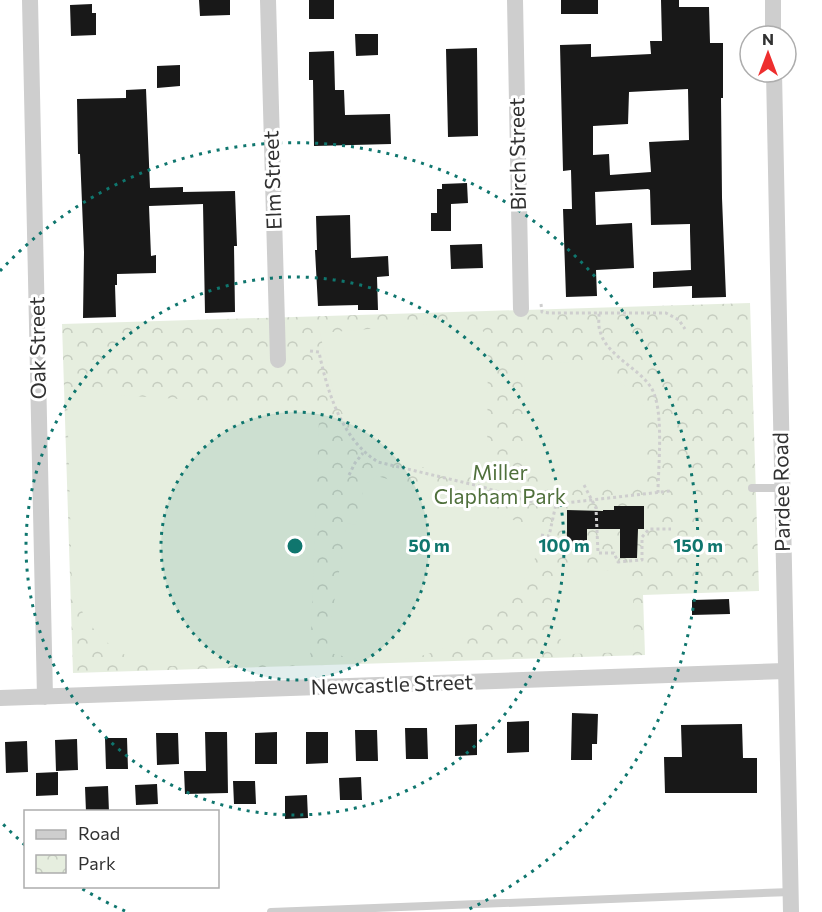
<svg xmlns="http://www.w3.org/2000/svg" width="822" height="912" viewBox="0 0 822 912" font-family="Commissioner,sans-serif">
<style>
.park{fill:url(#park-crowns)}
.garden{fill:#e6eedf}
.building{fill:#181818;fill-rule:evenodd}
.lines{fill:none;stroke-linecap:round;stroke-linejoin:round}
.path{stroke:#cecece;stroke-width:3;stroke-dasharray:3 3;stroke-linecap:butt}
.service{stroke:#cecece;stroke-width:8}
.minor{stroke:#cecece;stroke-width:16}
.ring{fill:none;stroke:#0f766e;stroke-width:3;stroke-dasharray:3 6}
.labels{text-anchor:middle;stroke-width:6;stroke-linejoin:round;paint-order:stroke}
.street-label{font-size:21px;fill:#313131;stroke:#fff}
.park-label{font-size:21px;fill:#50703c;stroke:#fff}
.centre{fill:#0f766e;stroke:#fff;stroke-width:3}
.ring-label{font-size:18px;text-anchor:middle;font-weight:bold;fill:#0f766e;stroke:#fff;stroke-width:6;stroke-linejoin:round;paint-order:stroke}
</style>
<defs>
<pattern id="park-crowns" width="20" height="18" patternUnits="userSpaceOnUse" patternTransform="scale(1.5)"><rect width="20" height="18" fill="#e6eedf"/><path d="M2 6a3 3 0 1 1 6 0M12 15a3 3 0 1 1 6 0" fill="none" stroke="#c6cdc0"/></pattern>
</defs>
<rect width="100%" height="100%" fill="#fff"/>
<path class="park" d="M750,303l9,288 -116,4 2,60 -572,18 -11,-349z"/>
<path class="garden" d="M469,321l19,14 -1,146 -99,-21 -20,-9 -22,-31 -12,-24 -14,-63z
M601,361l44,46 1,78h-101l-19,-20 -2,-101z
M67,392l243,15 9,12 -9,243 -140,4 -24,-3 -23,-9 -22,-16 -16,-20 -13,-31z
M377,476l40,12 4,-7 121,51c-1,17 -11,36 -20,51 -30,49 -89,80 -146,78 -17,0 -34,-5 -50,-9l21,-129 9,2 8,-40z
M554,569l71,2 8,10 1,71 -62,2c-25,-26 -21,-51 -18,-85z"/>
<path class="building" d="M199,0h31v15l-30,1z
M309,0h25v19h-25z
M561,0h37v14h-37z
M661,0h18v7h30l1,36h13v55h-2l1,100 4,99 -34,1v-12l-39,2v-16l38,-2 -1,-39v-7l-39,1 -1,-35 -2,-1 -53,3 1,33 36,-2 2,45 -38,2 1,26 -31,1 -3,-88h9l-1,-39 -8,1 -3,-126 31,-1v13l60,-3 -1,-13h12zM688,89l1,51 -40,2 2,30 -41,3 -1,-21 -16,1v-29l35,-2 1,-32z
M92,4v9h4v22l-25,1 -1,-31z
M355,34h23v21l-22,1z
M477,48l1,88 -30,1 -2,-88z
M334,51l1,39h9l1,25 45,-1 1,30 -77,2 -1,-66h-4v-28z
M180,65v21l-23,2v-22z
M146,89l4,99 33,-1v5l52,-1 2,55h-3l1,66 -30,1 -2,-109 -54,2 2,50 5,-1v18l-39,1v11h-2l1,32 -33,1 1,-66 -4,-98h-2l-1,-55 49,-1v-8z
M467,183l1,20 -17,1v27h-20v-18h6v-24h5v-5z
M350,215l1,43 37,-2 1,20 -12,1 1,33h-20v-5l-40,1 -3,-56h2l-1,-34z
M482,244l1,24 -32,1 -1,-24z
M614,506h30v23h-6l-1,29h-17v-29h-33v21h-20v-40l36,1v-1h11z
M729,599l1,15 -38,1v-15z
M572,713l26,1 -1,30h-5v16h-21z
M529,721v31l-22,1v-31z
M477,724v31l-22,1v-31z
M742,724l1,34h14v35h-92l-1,-36h18l-1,-32z
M405,728h22l1,31h-22z
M355,730h22l1,31h-22z
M205,732h22l1,61 -43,1 -1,-23h22z
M277,732v32h-22v-31z
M306,732h22v31l-22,1z
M156,733h22l1,31 -22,1z
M105,738h22l1,31h-22z
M77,739l1,31 -22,1 -1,-31z
M27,741l1,31 -22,1 -1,-31z
M58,772v23l-22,1v-23z
M361,777l1,23h-22l-1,-22z
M233,781h22l1,23h-22z
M157,784l1,20 -22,1 -1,-20z
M108,786l1,26h-23l-1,-25z
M307,795l1,23 -23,1v-23z"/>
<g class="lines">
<path class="path" d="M541,304l1,8 7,1h50c0,5 -1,13 1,18 6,24 37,36 50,55 15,20 8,81 8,107
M599,313h67l13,7 6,9
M310,351l9,1c8,39 23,88 59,110l105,25 44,14 29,3 114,-13
M349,475l6,-12 8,-10
M584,485l12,23 2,45h16l4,9 24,-2v-23l7,-8h22
M541,535l8,1 7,-32"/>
<path class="service" d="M752,488h30
M271,912l520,-20"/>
<path class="minor" d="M30,0l15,697
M268,0l10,360
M515,0l6,309
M773,0v36
M774,72l17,840
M0,698l785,-27"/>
</g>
<circle cx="295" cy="546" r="134" fill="#0f766e" fill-opacity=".12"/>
<g class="ring">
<circle cx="295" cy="546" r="134"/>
<circle cx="295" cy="546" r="269"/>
<path d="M125 911A403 403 0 0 1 81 888M25 845A403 403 0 0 1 0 821M0 271A403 403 0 1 1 465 911"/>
</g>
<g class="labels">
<g class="street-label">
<text transform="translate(518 154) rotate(-91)" y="7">Birch Street</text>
<text transform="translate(273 180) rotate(-92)" y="7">Elm Street</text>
<text transform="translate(38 348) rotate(-91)" y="7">Oak Street</text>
<text transform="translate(782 492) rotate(-91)" y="7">Pardee Road</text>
<text transform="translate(392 685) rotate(-2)" y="7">Newcastle Street</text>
</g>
<g class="park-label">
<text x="500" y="480">Miller<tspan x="500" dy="24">Clapham Park</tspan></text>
</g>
</g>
<circle cx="295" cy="546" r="9" class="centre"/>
<g class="ring-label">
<text x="429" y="552">50 m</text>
<text x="564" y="552">100 m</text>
<text x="698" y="552">150 m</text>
</g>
<rect x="24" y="810" width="195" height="78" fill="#ffffff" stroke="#adadad" stroke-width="1.5"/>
<rect x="36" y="830" width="30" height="9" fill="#cecece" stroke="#adadad" stroke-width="1.5"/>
<text x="78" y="840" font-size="18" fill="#313131">Road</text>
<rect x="36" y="855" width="30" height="18" fill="url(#park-crowns)" stroke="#adadad" stroke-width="1.5"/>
<text x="78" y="870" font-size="18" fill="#313131">Park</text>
<g transform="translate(768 54)"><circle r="28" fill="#ffffff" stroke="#adadad" stroke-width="1.5"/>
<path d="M0-4.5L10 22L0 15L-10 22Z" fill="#ee2e2e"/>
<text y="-9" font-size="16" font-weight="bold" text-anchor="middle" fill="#313131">N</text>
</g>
</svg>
